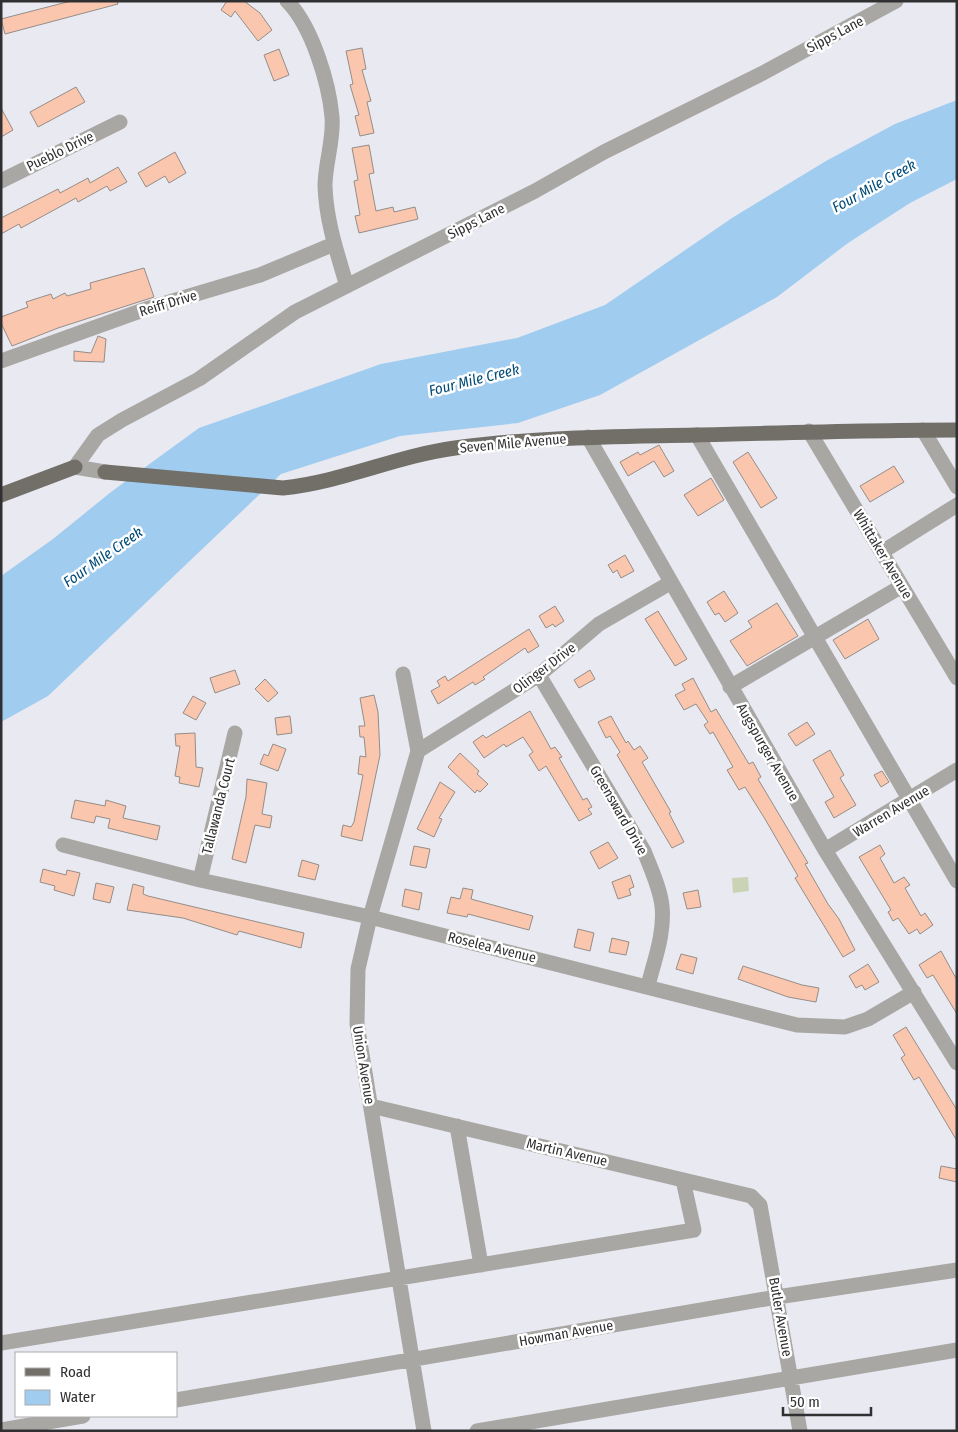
<svg xmlns="http://www.w3.org/2000/svg" width="958" height="1432" viewBox="0 0 958 1432" font-family="'Fira Sans Condensed',sans-serif">
<style>
.green{fill:#cad3b5}
.water{fill:#a0ccf0}
.building{fill:#fac6ad;stroke:#958d89}
.lines{fill:none;stroke-linecap:round;stroke-linejoin:round}
.minor{stroke:#a9a7a3;stroke-width:15}
.major{stroke:#726f69;stroke-width:15}
.labels{text-anchor:middle;stroke-width:5;stroke-linejoin:round;paint-order:stroke}
.street-label{font-size:14px;fill:#303033;stroke:#fff}
.water-label{font-size:15px;font-style:italic;fill:#004b78;stroke:#fff}
</style>
<rect width="100%" height="100%" fill="#e8e9f1"/>
<path class="green" d="M748,877l1,14 -16,2 -1,-15z"/>
<path class="water" d="M957,100v79l-47,24 -62,40 -71,54 -177,98 -82,28 -118,13 -119,38 -233,222 -47,26v-146l52,-37 58,-47 88,-64 182,-64 136,-26 88,-33 127,-87 94,-57 69,-37z"/>
<path class="building" d="M71,1h46l1,3 -113,30 -4,-15z
M227,1h17l16,12 12,17 -14,11 -23,-30 -4,6 -10,-7z
M362,48l4,21 -4,1 9,31 -4,1 7,31 -14,3 -5,-20 4,-1 -9,-30 3,-1 -7,-33z
M279,49l10,26 -15,6 -10,-26z
M76,87l9,15 -47,25 -8,-15z
M1,108l12,22 -12,7z
M369,145l5,28 -5,1 7,37 17,-4 1,5 21,-5 3,12 -59,14 -4,-17 5,-1 -6,-34 4,-1 -6,-32z
M175,152l11,21 -17,10 -4,-7 -19,11 -8,-14z
M118,167l9,15 -17,9 -3,-5 -29,16 -2,-4 -55,30 -2,-4 -18,10v-16l57,-29 2,4 28,-15 2,5z
M144,268l10,29 -96,31 -46,18 -11,-23v-6l27,-10 -2,-5 25,-8 2,5 12,-6 2,3 24,-7 -1,-6z
M98,336l8,3 -2,23 -30,-1v-10l17,2z
M659,445l15,26 -10,6 -10,-16 -26,15 -8,-14 18,-10 2,3z
M748,452l29,46 -16,10 -28,-46z
M894,466l10,16 -34,20 -10,-16z
M711,478l13,22 -26,16 -14,-21z
M625,555l9,16 -13,7 -4,-8 -4,3 -5,-8z
M724,591l14,22 -13,9 -6,-9 -4,2 -8,-13z
M777,603l21,33 -51,30 -17,-25 22,-14 -4,-6z
M555,606l9,15 -9,6 -2,-3 -7,4 -7,-12z
M658,611l29,48 -12,7 -30,-47z
M868,619l11,20 -34,20 -12,-19z
M529,629l10,17 -11,7 -3,-5 -42,29 2,2 -10,6 -2,-3 -35,22 -7,-13 9,-5 -3,-5 8,-5 3,5z
M235,670l5,14 -25,9 -5,-15z
M590,670l5,9 -16,9 -5,-8z
M693,678l18,34 5,-3 33,55 4,-2 8,15 -3,2 50,84 -3,1 23,40 11,15 16,31 -12,7 -48,-79 3,-2 -33,-57 -20,-32 -6,3 -12,-20 6,-3 -20,-35 -3,2 -6,-9 4,-3 -12,-18 -12,6 -9,-15 10,-5 -3,-6z
M265,679l13,14 -10,9 -13,-13z
M374,695l4,17 2,43 -18,86 -21,-5 2,-11 8,2 3,-5 9,-47 -5,-1 2,-18 6,1 -2,-20h-4l-1,-11h6l-5,-28z
M193,696l13,7 -10,17 -13,-7z
M530,711l21,38 4,-2 7,10 -3,1 24,42 4,-2 5,9 -4,2 4,5 -13,7 -33,-55 -7,5 -10,-16 4,-3 -10,-15 -17,10 -2,-3 -20,14 -11,-16 10,-7 3,3z
M290,716l2,17 -15,2 -2,-17z
M611,716l15,27 2,-2 6,9 6,-4 8,12 -6,4 29,50 -2,1 15,29 -12,6 -55,-93 3,-3 -10,-16 -4,2 -8,-16z
M807,722l8,12 -19,12 -8,-12z
M195,733l1,34 7,1 -4,19 -20,-4 1,-6 -5,-1 5,-30h-4l-1,-12z
M273,744l13,5 -8,22 -18,-7 4,-10 4,2z
M830,750l14,25 -4,3 16,27 -22,13 -9,-16 9,-5 -21,-37z
M460,753l19,18 -2,3 11,10 -8,8 -3,-2 -2,3 -27,-26z
M882,771l7,11 -8,5 -7,-12z
M247,779l20,4 -5,31 10,2 -2,12 -15,-3 -9,38 -14,-4 14,-62z
M440,782l15,10 -16,26 3,1 -8,18 -17,-8z
M75,800l30,6 1,-6 20,6 -3,12 37,8 -3,14 -49,-12 2,-9 -14,-3 -2,7 -23,-5z
M608,842l10,16 -19,11 -9,-17z
M880,845l5,9 -5,4 14,25 10,-6 6,8 -5,3 16,28 4,-3 8,12 -13,9 -3,-5 -8,5 -11,-16 -5,3 -5,-9 3,-2 -32,-53z
M414,846l16,3 -4,19 -16,-3z
M302,860l17,5 -4,15 -17,-4z
M43,869l23,6 1,-5 13,3 -6,23 -20,-6 1,-4 -15,-4z
M630,875l4,12 -5,2 2,6 -13,4 -6,-17z
M96,883l18,4 -4,16 -17,-4z
M133,884l11,3 -1,7 5,2 156,37 -3,15 -62,-17 -2,4 -54,-17 -56,-8z
M463,888l10,2 -2,9 62,17 -4,14 -61,-16 -1,3 -20,-4 4,-16 9,2z
M405,889l17,4 -3,17 -17,-4z
M698,890l3,17 -14,2 -4,-16z
M578,929l16,4 -4,18 -16,-4z
M612,938l17,4 -3,13 -17,-3z
M941,951l16,29v34l-24,-39 -6,3 -8,-13z
M681,954l16,4 -4,16 -17,-5z
M868,964l11,18 -14,8 -3,-5 -6,3 -7,-12z
M743,966l59,19 17,3 -3,14 -28,-5 -50,-18z
M906,1027l51,83v31l-38,-64 -5,3 -13,-22 4,-3 -12,-20z
M941,1166l16,3v13l-18,-4z"/>
<g class="lines">
<path class="minor" d="M287,1c25,25 42,82 45,116 2,23 -7,46 -7,69 1,34 12,67 22,100
M1,181l119,-59
M1,361l145,-52 114,-34 74,-31
M923,430l34,57
M809,431l148,247
M697,435l260,446
M588,437l237,413 132,213
M105,472l-30,-5 23,-32 24,-15 77,-41 96,-67 240,-121 69,-39 159,-79 133,-72
M882,552l75,-47
M403,674l15,77 -48,166 -12,52 -1,55 67,407
M539,675l105,176c7,18 16,37 18,55 3,27 -8,55 -14,80
M730,687l172,-101
M418,751l121,-76 60,-51 71,-41
M63,845l137,35 170,37 427,108 48,2 23,-8 46,-27
M825,850l132,-80
M200,880l35,-147
M371,1106l380,90 9,9 40,226
M457,1126l24,139
M1,1343l693,-113 -11,-50
M176,1400l601,-103 180,-27
M1,1430l82,-14
M477,1431l480,-81"/>
<path class="major" d="M105,472l178,16c59,-6 113,-32 172,-40 80,-11 161,-11 241,-13 87,-2 174,-5 261,-5
M1,495l74,-28"/>
</g>
<g class="labels">
<g class="street-label">
<text transform="translate(835 34) rotate(-28)" y="5">Sipps Lane</text>
<text transform="translate(60 151) rotate(-26)" y="5">Pueblo Drive</text>
<text transform="translate(476 221) rotate(-27)" y="5">Sipps Lane</text>
<text transform="translate(168 303) rotate(-17)" y="5">Reiff Drive</text>
<text transform="translate(513 443) rotate(-5)" y="5">Seven Mile Avenue</text>
<text transform="translate(883 554) rotate(59)" y="5">Whittaker Avenue</text>
<text transform="translate(544 668) rotate(-37)" y="5">Olinger Drive</text>
<text transform="translate(768 752) rotate(60)" y="5">Augspurger Avenue</text>
<text transform="translate(218 806) rotate(-76)" y="5">Tallawanda Court</text>
<text transform="translate(619 810) rotate(60)" y="5">Greensward Drive</text>
<text transform="translate(891 811) rotate(-31)" y="5">Warren Avenue</text>
<text transform="translate(492 947) rotate(14)" y="5">Roselea Avenue</text>
<text transform="translate(364 1065) rotate(81)" y="5">Union Avenue</text>
<text transform="translate(567 1152) rotate(13)" y="5">Martin Avenue</text>
<text transform="translate(781 1317) rotate(80)" y="5">Butler Avenue</text>
<text transform="translate(566 1333) rotate(-10)" y="5">Howman Avenue</text>
</g>
<g class="water-label">
<text transform="translate(874 186) rotate(-29)" y="5">Four Mile Creek</text>
<text transform="translate(474 380) rotate(-14)" y="5">Four Mile Creek</text>
<text transform="translate(103 557) rotate(-35)" y="5">Four Mile Creek</text>
</g>
</g>
<rect width="958" height="1432" fill="none" stroke="#303033" stroke-width="5"/>
<rect x="15" y="1352" width="162" height="65" fill="#ffffff" stroke="#acacad"/>
<rect x="25" y="1368" width="25" height="8" fill="#726f69" stroke="#acacad"/>
<text x="60" y="1377" font-size="15" fill="#303033">Road</text>
<rect x="25" y="1390" width="25" height="15" fill="#a0ccf0" stroke="#acacad"/>
<text x="60" y="1402" font-size="15" fill="#303033">Water</text>
<path d="M783 1407v8h88v-8" fill="none" stroke="#303033" stroke-width="2.5"/>
<text x="790" y="1407" font-size="15" fill="#303033" stroke="#ffffff" stroke-width="4" paint-order="stroke">50 m</text>
</svg>
